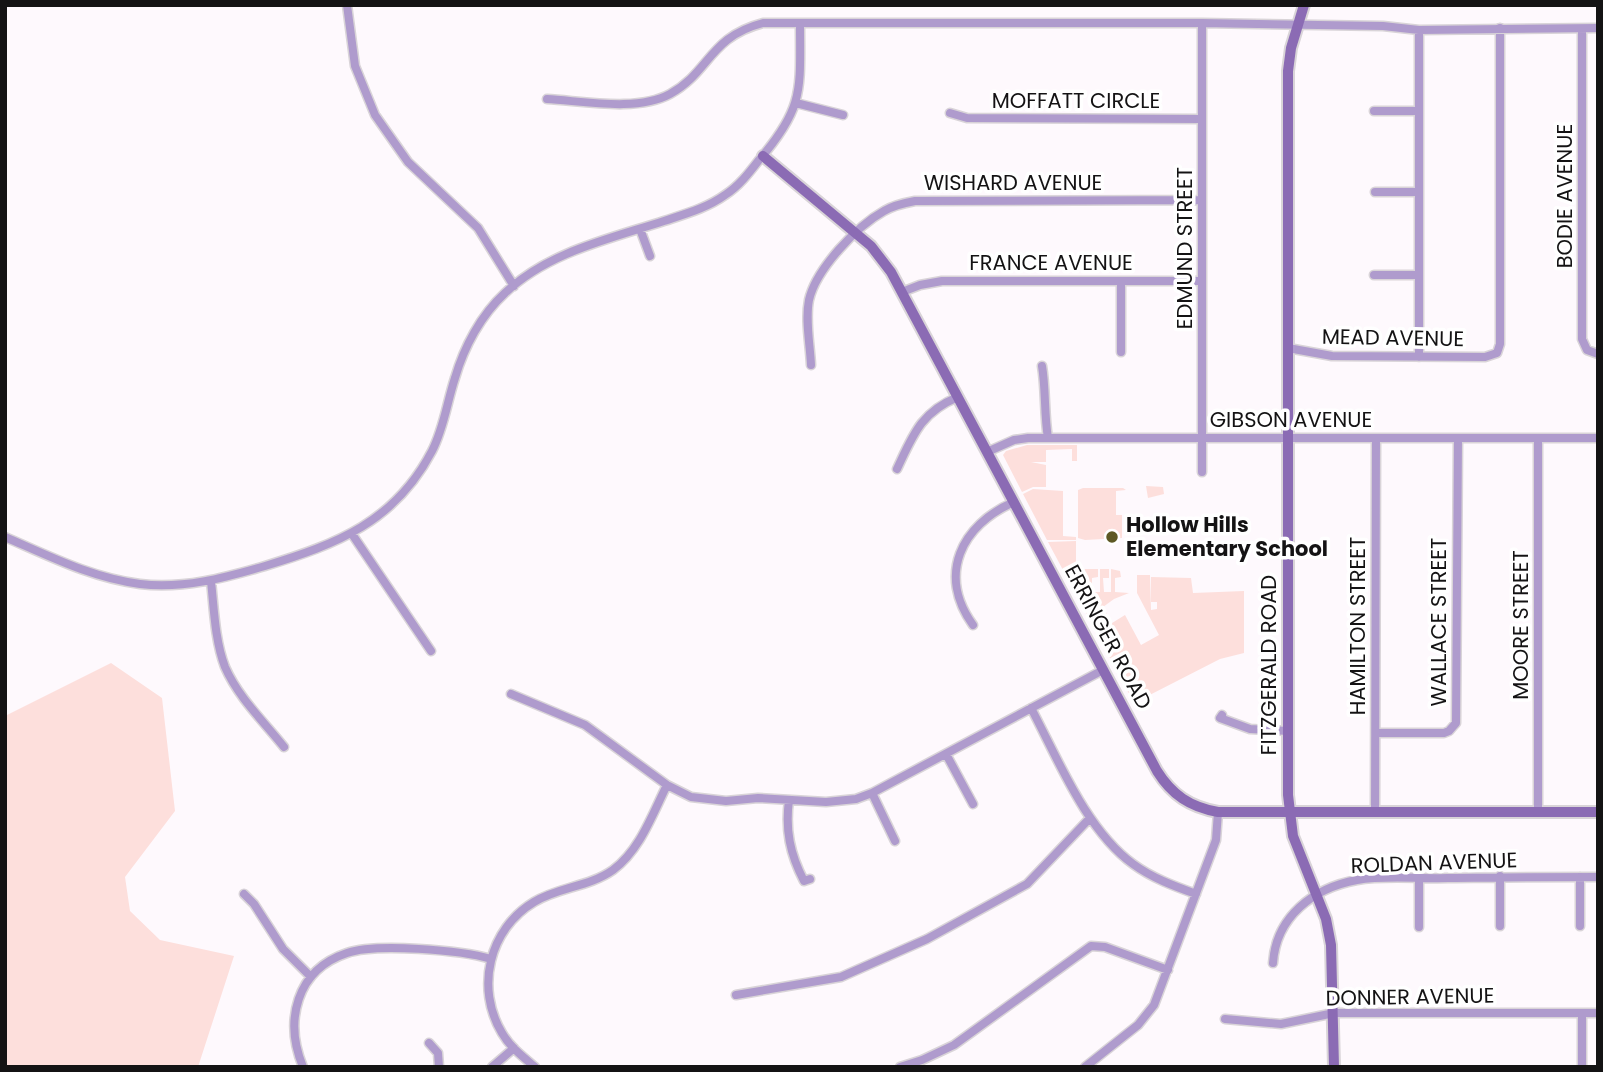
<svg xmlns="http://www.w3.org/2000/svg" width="1603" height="1072" viewBox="0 0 1603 1072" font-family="Poppins,sans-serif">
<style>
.green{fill:#fddfdc}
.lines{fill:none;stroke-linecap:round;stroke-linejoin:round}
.street-casing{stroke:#d9d4d8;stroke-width:11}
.secondary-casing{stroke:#d9d4d8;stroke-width:14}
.street{stroke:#af9bcd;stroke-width:8}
.secondary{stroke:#8b6bb4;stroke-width:10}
.poi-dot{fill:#5d5824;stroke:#fff;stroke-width:2.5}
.labels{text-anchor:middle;stroke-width:7;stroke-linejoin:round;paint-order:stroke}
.street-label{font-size:21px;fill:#141314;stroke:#fff}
.poi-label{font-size:21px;font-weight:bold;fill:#141314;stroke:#fff;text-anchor:start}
</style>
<rect width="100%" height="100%" fill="#fef9fd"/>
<path class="green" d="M1027,445h50v16h-5v-12l-26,1v12h-15l15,3v22h-13l-11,5 -19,-37 3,-4z
M1146,486l17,1 1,7 -16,4z
M1083,488h40l3,2 -10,1v24h6v23l-37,2 -7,-2v-48z
M1033,489l30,2v45l13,1v3h-29l-24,-46z
M1076,541v28h22v8l-6,1v14h8v-23h9v9h-6l1,14h7v-23l9,2 1,6 -6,1v14l14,1 -15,6 -11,8 9,16 13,-8 16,30 18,-10 -22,-42v-18h13l1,35 6,-1v-7h-6v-25l40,1 2,15 51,-2v62l-24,6 -86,44 -86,-161z
M111,663l51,35 13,113 -50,66 5,34 30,29 74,16 -36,111h-193v-351z"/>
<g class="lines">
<g class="street-casing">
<path id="street" d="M347,5l8,61 20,49 33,47 70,66 36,58
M1202,23v449
M1582,29v310l5,11 11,4
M1419,30v327
M547,99c36,2 90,13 123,-5 40,-22 39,-57 93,-71h439l181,3 36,4 179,-2
M796,103l47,12
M1374,111h45
M950,113l17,5 235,1
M1375,192h44
M640,229l10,27
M1374,275h45
M1121,281v71
M902,292l18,-7 22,-4h260
M1288,348l44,8 153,1 12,-4 3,-9v-316
M811,365c-1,-21 -6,-45 -2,-65 7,-31 48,-74 75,-89 10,-6 20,-8 31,-10l287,-1
M1042,366c4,24 2,48 6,72
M1538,438v375
M987,452l27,-12 14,-2h570
M897,469c16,-34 24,-57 61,-72
M352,534l79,117
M5,537c44,19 87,41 135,47 44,5 84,-6 125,-18 72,-22 130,-44 167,-115 12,-23 15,-49 23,-73 9,-31 26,-63 50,-85 43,-41 104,-54 159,-72 21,-7 43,-13 61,-26 14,-9 24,-22 34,-35 46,-53 41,-71 41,-137
M211,581c3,28 4,60 14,86 13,30 39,55 59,80
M973,625c-36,-50 -12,-100 41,-123
M511,694l74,31 82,60 24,12 35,4 32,-3 68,4 30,-3 16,-6 231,-123
M1031,708c27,51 55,122 102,156 19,14 41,22 63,30
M1222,715l-2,3 30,11 38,2
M1376,733h68l5,-2 7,-8 2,-285
M946,754l27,50
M872,793l23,48
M789,800c-4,30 1,54 15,81l6,-2
M1375,813l1,-375
M1500,876v50
M1580,877v49
M1419,879v48
M244,894l10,10 29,45 28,28
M1273,963c3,-46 40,-75 84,-83 29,-5 61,-1 91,-2 50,-1 100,-1 150,-1
M736,995l105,-18 86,-38 100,-55 63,-66
M1582,1013v54
M1225,1019l56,5 53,-11h264
M429,1043l9,10 1,14
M303,1067c-19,-46 -7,-97 44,-114 29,-10 114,-3 144,6
M492,1067l22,-19
M535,1067c-12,-10 -25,-20 -33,-34 -27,-45 -13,-104 32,-131 24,-15 55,-15 79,-32 27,-20 39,-55 54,-85
M900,1067l22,-7 32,-15 137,-99 14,1 63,23
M1085,1067l53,-42 16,-20 62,-165 2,-28"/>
</g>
<g class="secondary-casing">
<path id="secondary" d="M1304,5l-13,43 -3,23v724l5,41 33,83 5,26 3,122
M763,156l108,90 20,26 266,499c15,24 33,36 61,41h380"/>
</g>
<use href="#street" class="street"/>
<use href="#secondary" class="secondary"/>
</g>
<circle class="poi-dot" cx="1112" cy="537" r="7"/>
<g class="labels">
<g class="street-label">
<text x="1076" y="108">MOFFATT CIRCLE</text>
<text x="1013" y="190">WISHARD AVENUE</text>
<text transform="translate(1565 196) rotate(-90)" y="7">BODIE AVENUE</text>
<text transform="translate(1185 248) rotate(-90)" y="7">EDMUND STREET</text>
<text x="1051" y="270">FRANCE AVENUE</text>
<text transform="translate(1393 338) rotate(1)" y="7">MEAD AVENUE</text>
<text x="1291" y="427">GIBSON AVENUE</text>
<text transform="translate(1439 622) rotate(-90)" y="7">WALLACE STREET</text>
<text transform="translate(1521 625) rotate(-90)" y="7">MOORE STREET</text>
<text transform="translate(1358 626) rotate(-90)" y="7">HAMILTON STREET</text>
<text transform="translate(1108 637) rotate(62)" y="7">ERRINGER ROAD</text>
<text transform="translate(1269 665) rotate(-90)" y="7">FITZGERALD ROAD</text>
<text transform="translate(1434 863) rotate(-2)" y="7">ROLDAN AVENUE</text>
<text transform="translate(1410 997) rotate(-1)" y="7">DONNER AVENUE</text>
</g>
<g class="poi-label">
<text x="1126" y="532">Hollow Hills<tspan x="1126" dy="24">Elementary School</tspan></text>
</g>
</g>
<rect width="1603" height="1072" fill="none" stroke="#141314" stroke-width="14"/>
</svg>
